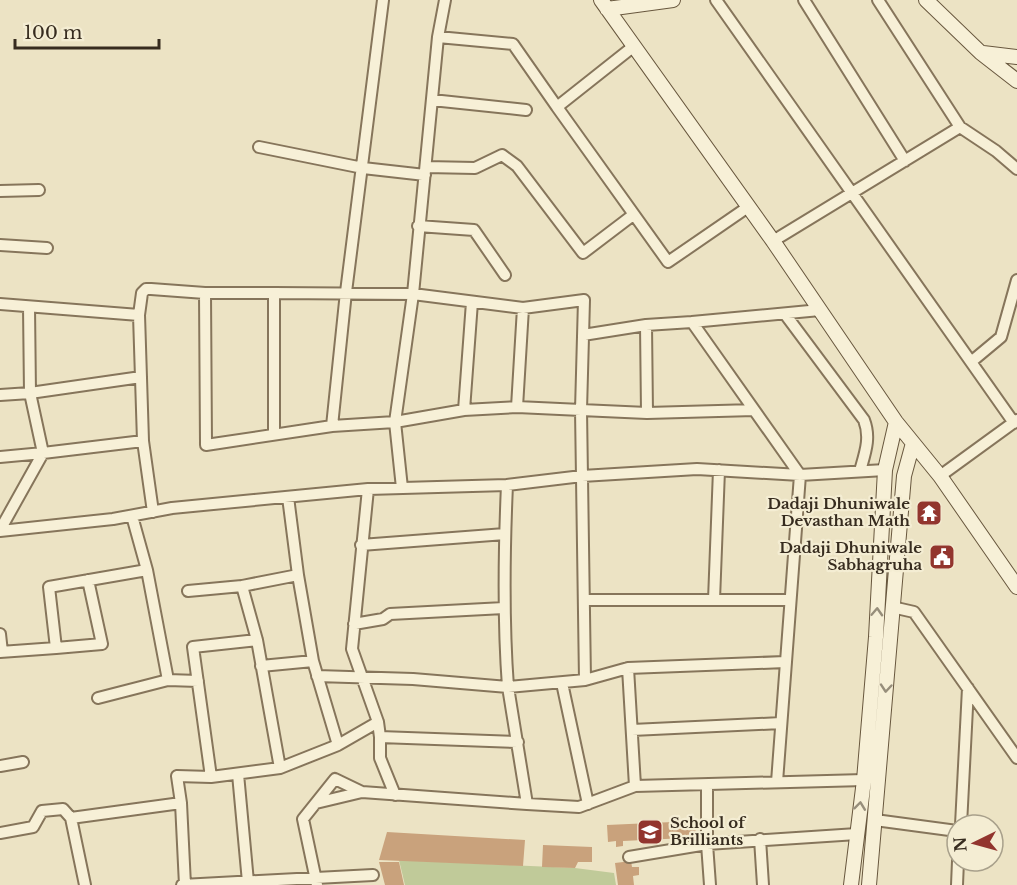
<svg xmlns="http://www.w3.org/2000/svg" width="1017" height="885" viewBox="0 0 1017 885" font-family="'Libre Baskerville',serif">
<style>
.green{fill:#c0ca99}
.building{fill:#c9a27c}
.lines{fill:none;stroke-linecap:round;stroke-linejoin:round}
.street-casing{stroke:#86755b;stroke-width:14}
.secondary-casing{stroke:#68573e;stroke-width:16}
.street{stroke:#f7f0d7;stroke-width:10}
.secondary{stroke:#f7f0d7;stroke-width:14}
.oneway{stroke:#978e7b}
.labels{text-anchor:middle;stroke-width:4.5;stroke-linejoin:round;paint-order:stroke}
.poi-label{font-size:15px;font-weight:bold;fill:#372c1f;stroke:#f4edd3;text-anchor:end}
</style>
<rect width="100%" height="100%" fill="#ece3c4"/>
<path class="green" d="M399,860l176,8 39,5 2,12h-211z"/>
<path class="building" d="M695,821l1,17h-4l1,5h-7v-5l-63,3v5l-7,1v-6l-8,1 -1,-17z
M387,832l138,8 -2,26 -144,-6z
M543,845l49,2v15h-14l-3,6 -33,-1z
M631,861l1,6h7v8l-6,1 1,9h-16l-3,-22z
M379,862h20l5,23h-19z"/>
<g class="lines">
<g class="street-casing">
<path id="street" d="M716,0l298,423
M804,0l101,161
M878,0l82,127 36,24 21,18
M438,37l75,7 44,63
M634,46l-77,61 111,155 80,-55
M432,100l94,10
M259,147l104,21 62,7
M426,167l49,1 27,-13 15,11 66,87 50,-38
M0,191l39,-1
M418,226l56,4 31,45
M773,241l187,-114
M0,245l47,3
M274,293h-69l1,152 126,-19 14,-134 37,-292
M0,304l139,11
M785,314l79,106c7,18 1,33 -4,51
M692,322l128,-12
M583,335l63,-10
M971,362l30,-25 16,-57
M0,395l30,-2 -1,-86
M464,410l8,-108
M647,413l107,-3
M332,426l63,-4 69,-12 53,-3 6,-99
M274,433v-140l139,1 110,14 61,-8 -3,110 -64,-3
M0,457l43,-4 -13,-60 111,-16
M940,476l77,-56
M402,488l-7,-66 18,-128 25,-257 7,-37
M288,497l10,78
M153,512l-10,-71 -4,-126 3,-22 4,-4h5l54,4
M132,516l15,54
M0,530l43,-77 100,-12
M0,531l113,-12 59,-11 196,-19
M361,545l144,-11
M88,580l14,64 -46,4 -7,-61 98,-17 21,110 30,1
M188,591l54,-5
M584,600h205
M714,600l5,-130
M892,607l22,5 103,146
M354,624l29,-5 7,-5 114,-6
M0,634l2,18
M257,640l-64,7 18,130 69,-9
M0,652l56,-4
M261,666l52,-5
M628,668l157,-6
M317,676l96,3 95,8 19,117 52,3 56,-21
M585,680l-4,-270 66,3 -1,-88 46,-3 108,153 -23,307
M562,683l26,121
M98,698l70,-18
M378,722l2,15 138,5
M632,730l149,-7
M380,737v21l15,37
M338,745l-58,23 -23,-128 -15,-54 56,-11 15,86 25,84 40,-23 -26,-73 16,-160 139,-4
M0,766l23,-4
M238,774l10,108
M864,780l-229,6 -7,-118 -43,12 -77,7c-5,-67 -4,-134 -1,-202l75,-9 115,-7 103,6 85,-5
M181,803l4,82
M316,803l46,-11
M875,820l82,11
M961,825l7,-137
M0,833l33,-6 9,-16 21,-2 8,9
M760,839l3,46
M629,857l78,-13v-58
M85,885l-14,-67 110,-15 -4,-27 34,1
M182,885l191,-10
M317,885l-14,-66 32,-40 27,13 165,12
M710,885l-3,-41 150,-10
M957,885l1,-24"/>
</g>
<g class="secondary-casing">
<path id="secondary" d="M601,0l172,241 123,181 44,54 77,111
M926,0l55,53 36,28
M607,9l66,-9
M983,53l34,4
M851,885l13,-105 12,-143 9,-167 11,-48
M869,885l35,-409 9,-33"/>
</g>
<use href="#street" class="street"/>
<use href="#secondary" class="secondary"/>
</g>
<defs><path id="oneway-chevron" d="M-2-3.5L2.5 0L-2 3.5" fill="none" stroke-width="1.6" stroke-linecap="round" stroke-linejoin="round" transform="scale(1.5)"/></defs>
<g class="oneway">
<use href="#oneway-chevron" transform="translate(877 612) rotate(-87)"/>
<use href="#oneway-chevron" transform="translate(886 688) rotate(95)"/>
<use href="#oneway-chevron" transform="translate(860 806) rotate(-83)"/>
</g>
<defs>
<g id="temple-square" transform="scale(1.35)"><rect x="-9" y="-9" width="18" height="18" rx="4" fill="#92352e" stroke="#f4edd3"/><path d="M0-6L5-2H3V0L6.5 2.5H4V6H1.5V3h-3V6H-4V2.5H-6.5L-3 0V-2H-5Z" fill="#fff"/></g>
<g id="civic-square" transform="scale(1.35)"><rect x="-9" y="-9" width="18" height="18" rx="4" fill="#92352e" stroke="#f4edd3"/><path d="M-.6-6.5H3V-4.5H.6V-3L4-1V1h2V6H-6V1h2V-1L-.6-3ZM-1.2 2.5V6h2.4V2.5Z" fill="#fff"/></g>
<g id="school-square" transform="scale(1.35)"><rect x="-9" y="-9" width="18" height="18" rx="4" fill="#92352e" stroke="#f4edd3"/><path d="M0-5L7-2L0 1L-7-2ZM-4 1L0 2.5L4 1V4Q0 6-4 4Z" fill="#fff"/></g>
</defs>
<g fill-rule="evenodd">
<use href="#temple-square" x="929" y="513"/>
<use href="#civic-square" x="942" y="557"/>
<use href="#school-square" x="650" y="832"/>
</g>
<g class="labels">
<g class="poi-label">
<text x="910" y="509">Dadaji Dhuniwale<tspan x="910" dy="17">Devasthan Math</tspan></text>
<text x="922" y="553">Dadaji Dhuniwale<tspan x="922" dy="17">Sabhagruha</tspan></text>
<text x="670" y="828" text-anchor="start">School of<tspan x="670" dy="17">Brilliants</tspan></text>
</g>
</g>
<g transform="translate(975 843) rotate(265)"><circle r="28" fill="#f4edd3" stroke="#a8a08b" stroke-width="1.5"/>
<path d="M0-4.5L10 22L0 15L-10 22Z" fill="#92352e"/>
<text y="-9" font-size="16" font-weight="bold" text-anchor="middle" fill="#372c1f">N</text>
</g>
<path d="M15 39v9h144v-9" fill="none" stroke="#372c1f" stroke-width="3"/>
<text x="24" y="39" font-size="18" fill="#372c1f" stroke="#f4edd3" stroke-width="4.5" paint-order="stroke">100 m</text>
</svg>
